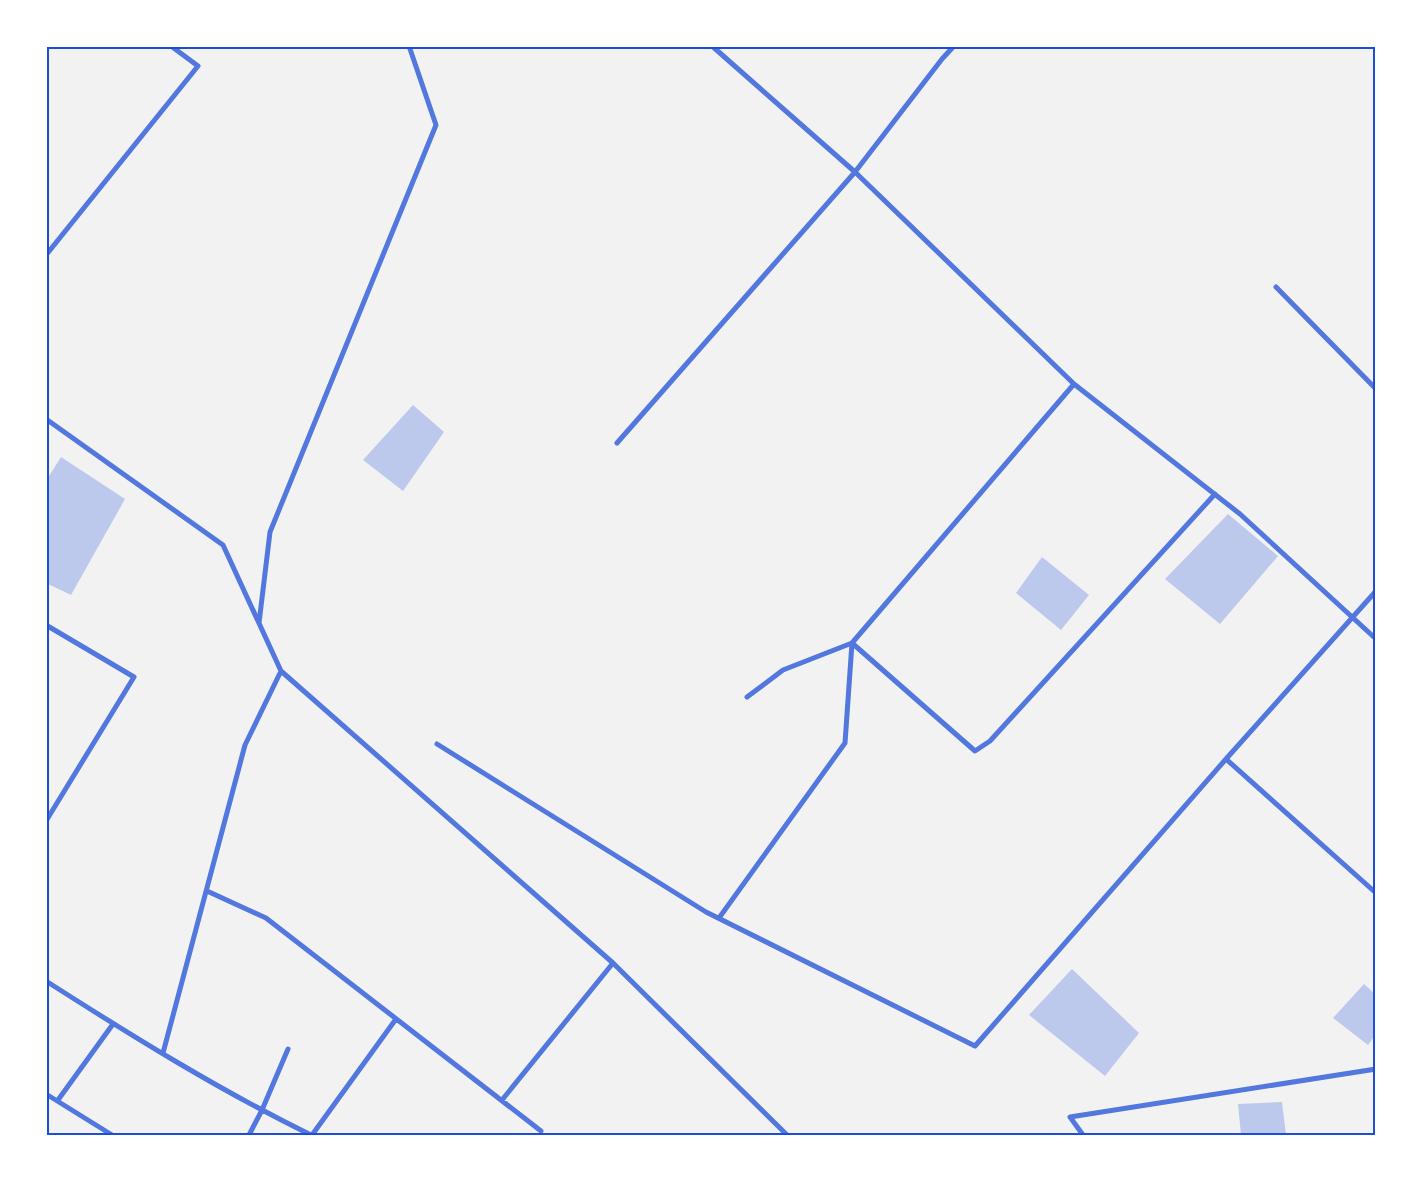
<svg xmlns="http://www.w3.org/2000/svg" width="1422" height="1181" viewBox="0 0 1422 1181" font-family="Jost,sans-serif">
<style>
.building{fill:#bdc9ec}
.lines{fill:none;stroke-linecap:round;stroke-linejoin:round}
.minor{stroke:#5277de;stroke-width:5}
.neatline{fill:none;stroke:#1d4ed8;stroke-width:2}
</style>
<rect width="100%" height="100%" fill="#f2f2f2"/>
<path class="building" d="M413,405l31,27 -41,59 -40,-31z
M61,457l64,42 -54,96 -25,-12v-102z
M1228,514l50,42 -58,68 -55,-45z
M1042,557l47,38 -28,35 -45,-37z
M1072,969l67,64 -34,43 -76,-61z
M1364,984l12,11v39l-8,11 -35,-27z
M1282,1102l4,33h-45l-3,-31z"/>
<g class="lines">
<path class="minor" d="M712,46l143,126 219,212 166,130 136,125
M46,255l152,-189 -27,-20
M1276,287l100,102
M46,419l177,126 58,126 332,292 174,172
M617,443l238,-271 87,-113 12,-13
M259,623l11,-91 166,-407 -27,-79
M46,625l88,52 -88,144
M747,697l36,-27 69,-27 123,108 15,-10 225,-247
M437,744l269,168 269,134 251,-287 150,-168
M1226,759l150,134
M207,891l59,27 275,213
M719,918l126,-175 7,-100 222,-259
M46,981c86,55 173,109 265,154
M163,1053l82,-308 36,-74
M46,1094l66,41
M58,1100l55,-76
M502,1100l111,-137
M249,1135l13,-25 26,-61
M312,1135l84,-116
M1083,1135l-13,-18 306,-48"/>
</g>
<rect width="1422" height="1181" fill="none" stroke="#ffffff" stroke-width="95"/>
<rect x="48" y="48" width="1326" height="1086" class="neatline"/>
</svg>
